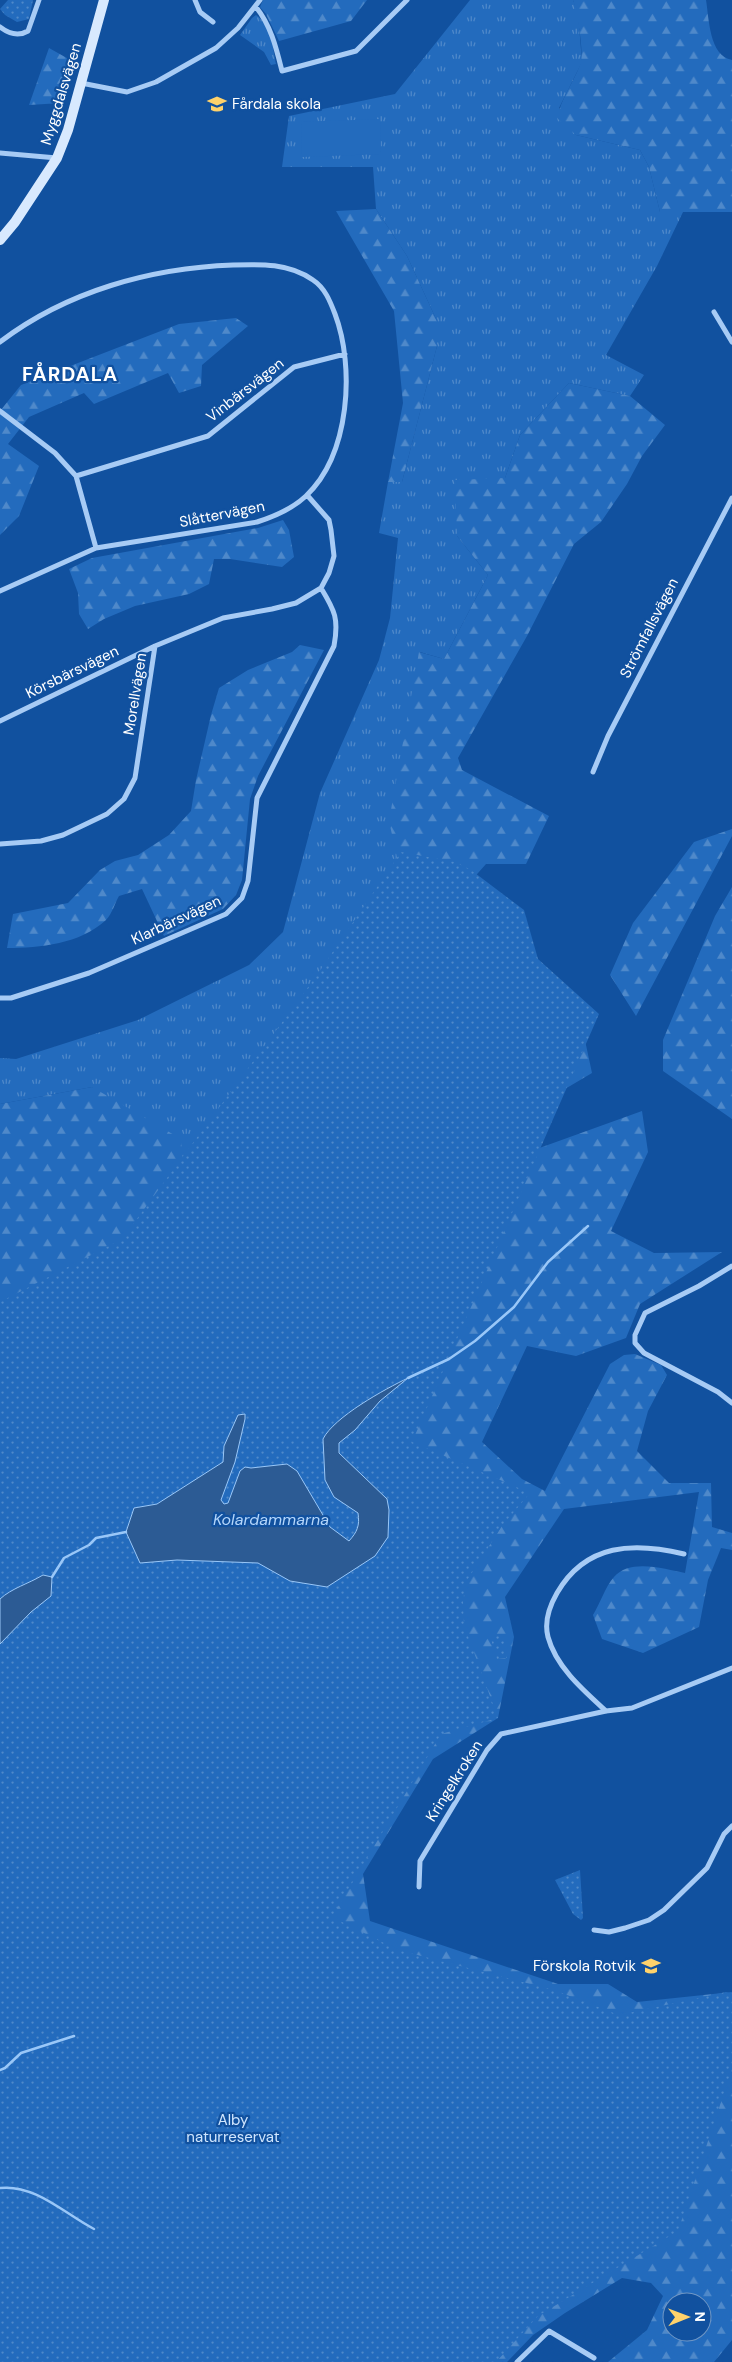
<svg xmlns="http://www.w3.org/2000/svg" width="732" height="2362" viewBox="0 0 732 2362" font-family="'DM Sans',sans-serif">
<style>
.grass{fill:url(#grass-tufts)}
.forest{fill:url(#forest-firs);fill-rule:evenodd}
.park{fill:url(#park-dots)}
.garden{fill:#236bbd}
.water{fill:#2c5b94;stroke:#99c7f8}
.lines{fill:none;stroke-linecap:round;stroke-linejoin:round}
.stream{stroke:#99c7f8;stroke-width:2.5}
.street{stroke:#a7cbf5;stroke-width:5}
.secondary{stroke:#d8e9fe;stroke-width:10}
.labels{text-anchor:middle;stroke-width:4.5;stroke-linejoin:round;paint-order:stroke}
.street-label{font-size:15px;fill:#fff;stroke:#11519f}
.poi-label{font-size:15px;fill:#fff;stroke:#11519f;text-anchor:start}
.park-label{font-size:15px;fill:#d0e6fe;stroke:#11519f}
.water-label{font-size:16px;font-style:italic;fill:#b4d6fb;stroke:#11519f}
.district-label{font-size:20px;font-weight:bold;letter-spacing:1px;fill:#fff;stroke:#11519f}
</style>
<defs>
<pattern id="grass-tufts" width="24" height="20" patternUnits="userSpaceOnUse" patternTransform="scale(1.25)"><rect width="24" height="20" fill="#236bbd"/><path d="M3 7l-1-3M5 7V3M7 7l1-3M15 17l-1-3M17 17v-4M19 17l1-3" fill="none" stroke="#4f89ca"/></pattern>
<pattern id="forest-firs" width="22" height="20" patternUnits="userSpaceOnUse" patternTransform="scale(1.25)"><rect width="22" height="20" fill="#236bbd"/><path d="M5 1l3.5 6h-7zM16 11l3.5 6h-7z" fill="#4f89ca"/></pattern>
<pattern id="park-dots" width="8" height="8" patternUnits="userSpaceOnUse" patternTransform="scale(1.25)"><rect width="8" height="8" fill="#236bbd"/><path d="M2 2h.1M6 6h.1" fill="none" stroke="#4f89ca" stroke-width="1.8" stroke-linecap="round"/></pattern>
</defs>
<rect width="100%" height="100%" fill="#11519f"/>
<path class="grass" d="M470,0h103l5,13 4,49 -23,46 17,27 64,15 9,17 11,45h23l-26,54 -51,89 38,20 -14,21 -61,-13 -49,52 -15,43 -48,58 31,39 -44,84 -24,-7 -13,251 -222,283 -93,-99 -92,17v-46l16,1 122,-39 111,-55 34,-33 37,-139 59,-133 11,-42 8,-80 -19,-5 9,-51h14l35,-136v-25l-30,-65 -31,-47 -3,-42h-91l7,-51 106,-22z
M256,15c15,10 17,33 20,49l-5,1 -7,-13 -24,-17 12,-17z"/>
<path class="forest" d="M263,0h104l-16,21 -72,20 -13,-27 -6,-7z
M573,0h133c3,18 3,56 26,60v152h-72l-11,-45 -9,-17 -64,-15 -19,-17c4,-19 16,-35 23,-53 5,-11 -3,-53 -7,-65z
M49,48l25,14 -13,41 -32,2z
M376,209l31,47 30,65v25l-35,136h-14l15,-79 -9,-92 -58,-100z
M236,318l12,8 -46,39 -1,21 -22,7 -11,-20 -74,31 -10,-11 -55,24 -21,27 31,22 -20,50 -19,19v-124l21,-26 158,-61z
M569,383l61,13 35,29 -23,31 -15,28 -26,38 -27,22 -47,92 -69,122 4,12 87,46 -23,48h-40l-16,18 -63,21 -18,-82 30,-169 25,7 44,-84 -31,-39 -2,-56 50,-2 15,-43z
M283,520l6,10 5,27 -12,10 -52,-8h-16l-5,25 -20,10 -54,12 -31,13 -16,10 -9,-15 -1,-21 -9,-24 23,-11 166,-30z
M300,645l24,5 -66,126 -8,23 -8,81 -6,15 -13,14 -59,27 -22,-47 -23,7c-4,7 -7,18 -13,24 -26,24 -66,28 -99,28l6,-34 55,-11 32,-33 15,-9 23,-6 31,-20 22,-24 5,-31 15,-65 8,-27 29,-18 44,-18z
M732,829v7l-96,180 -26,-41 23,-52 61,-81z
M732,887v232l-69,-48v-31l52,-124z
M583,1031l9,42 -91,54 19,28 122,-44 6,41 -37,79 43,22 68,-1 -82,52 -14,34 -50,18 -49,-10 -45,96 40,37 23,12 65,-127 14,-9 11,-1 26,11 6,10 -19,36 -11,40 32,32h42l1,44 20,6v17l-11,-2 -13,32 -9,47 -56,26 -41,-14 -9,-24c7,-11 12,-28 21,-38 16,-19 51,-8 71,-4l14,-81 -135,17 -59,88 9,40 -16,81 -65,41 -70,115 7,47 188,63h50l29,18 95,-10v348l-18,22h-106l39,-32 16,-34 -12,-13 -29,-5 -57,35 -32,22 -26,27h-507v-1258l92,-17 89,52 4,47zM672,2302h30v30h-30z"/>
<path class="park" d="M8,0h25l-4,19 -12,3 -12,-7 -5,-6z
M401,852l54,10 16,8 53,40 14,49 61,55 -187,428 118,51 -28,33 -36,56 -3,19 1,24 34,93 -57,16 -109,183 66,33 156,40 65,25 107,-23 6,2v75l-54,162 -140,85 -42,46h-496v-1060l122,-63 195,-264z
M497,1634l8,4 2,20 -10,1 -7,-23z
M580,1870l3,48 -2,2 -8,-6 -18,-34z"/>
<path class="garden" d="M380,119l1,35 -79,3 -1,-35z"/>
<path class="water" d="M408,1378l-28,23 -25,29 -16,13v10l48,46 2,11 -1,27 -13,19 -48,31 -37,-6 -32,-18 -81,-3 -37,3 -14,-31 8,-24 23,-4 66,-42 1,-16 14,-31 7,-1v5l-10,43 -14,38 3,4 4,-1 12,-32 5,-4 6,1 36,-4 10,7 33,56 19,14c8,-9 11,-15 9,-28l-24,-16 -9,-17 -2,-41c11,-22 62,-50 85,-61z
M43,1575l9,2 -1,19 -20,16 -31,32v-45c12,-11 28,-15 43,-24z"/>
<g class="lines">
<path class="stream" d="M408,1378l41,-19 26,-18 39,-34 34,-45 40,-36
M52,1577l12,-19 25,-13 7,-7 30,-6
M0,2070l5,-2 16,-15 53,-17
M0,2188c35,-4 65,26 94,41"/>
<path class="street" d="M195,0l5,12 13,10
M256,7c15,19 20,40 26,64l74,-20 51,-51
M0,27c9,7 18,10 28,4l11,-31
M81,83l46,9 29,-10 60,-34 22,-20 22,-28
M0,153l57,5
M714,312l18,30
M0,342c67,-51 151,-74 233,-77 28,-1 56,-2 80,15 12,8 17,21 22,34 20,53 15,140 -29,182 -14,13 -30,20 -49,26l-161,26 -96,43
M0,411l55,42 21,23 20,72
M76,476l132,-40 86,-69 51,-13
M0,721l155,-75
M593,772l15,-36 124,-238
M0,844l41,-3 22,-6 44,-21 17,-15 11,-21 20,-132 68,-28 49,-9 24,-6 25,-15 8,-15 5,-17 -3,-26 -2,-10 -22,-25
M0,998h11l78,-25 137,-59 16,-16 6,-17 9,-83 77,-152c5,-27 1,-35 -13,-58
M732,1266l-33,20 -54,27 -10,22v8l9,10 74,39 14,11
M606,1711c-22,-20 -50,-44 -58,-74 -4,-15 1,-30 9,-44 29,-50 77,-51 127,-39
M419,1887l1,-26 67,-111 14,-16 105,-23 26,-3 100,-40
M594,1930l15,2 16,-4 24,-8 15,-10 43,-42 17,-34 8,-8
M517,2362l32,-31 45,27"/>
<path class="secondary" d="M0,240l15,-18 42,-64 11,-28 36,-130"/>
</g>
<defs>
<g id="school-bare" transform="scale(1.5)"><path d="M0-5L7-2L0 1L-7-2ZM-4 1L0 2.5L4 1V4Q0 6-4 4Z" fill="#ffd26b" stroke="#11519f" stroke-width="2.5" paint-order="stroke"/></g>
</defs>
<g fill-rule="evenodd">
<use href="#school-bare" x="217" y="104"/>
<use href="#school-bare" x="651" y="1966"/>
</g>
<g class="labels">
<g class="street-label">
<text transform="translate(61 94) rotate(-73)" y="5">Myggdalsvägen</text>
<text transform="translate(245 390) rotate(-38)" y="5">Vinbärsvägen</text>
<text transform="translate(222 514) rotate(-11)" y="5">Slåttervägen</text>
<text transform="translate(649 628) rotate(-63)" y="5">Strömfallsvägen</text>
<text transform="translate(72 672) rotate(-26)" y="5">Körsbärsvägen</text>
<text transform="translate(135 694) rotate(-81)" y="5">Morellvägen</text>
<text transform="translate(176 920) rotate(-25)" y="5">Klarbärsvägen</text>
<text transform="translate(454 1781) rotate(-58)" y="5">Kringelkroken</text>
</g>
<g class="poi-label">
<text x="232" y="109">Fårdala skola</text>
<text x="636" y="1971" text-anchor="end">Förskola Rotvik</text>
</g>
<g class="park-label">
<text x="233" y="2125">Alby<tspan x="233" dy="17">naturreservat</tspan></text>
</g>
<g class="water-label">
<text x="271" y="1525">Kolardammarna</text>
</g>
<g class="district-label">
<text x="70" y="381">FÅRDALA</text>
</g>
</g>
<g transform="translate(687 2317) rotate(89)"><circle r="24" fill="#11519f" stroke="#7097c5"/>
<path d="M0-4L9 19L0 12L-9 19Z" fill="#ffd26b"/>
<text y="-8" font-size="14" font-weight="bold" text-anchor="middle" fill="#ffffff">N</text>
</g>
</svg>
